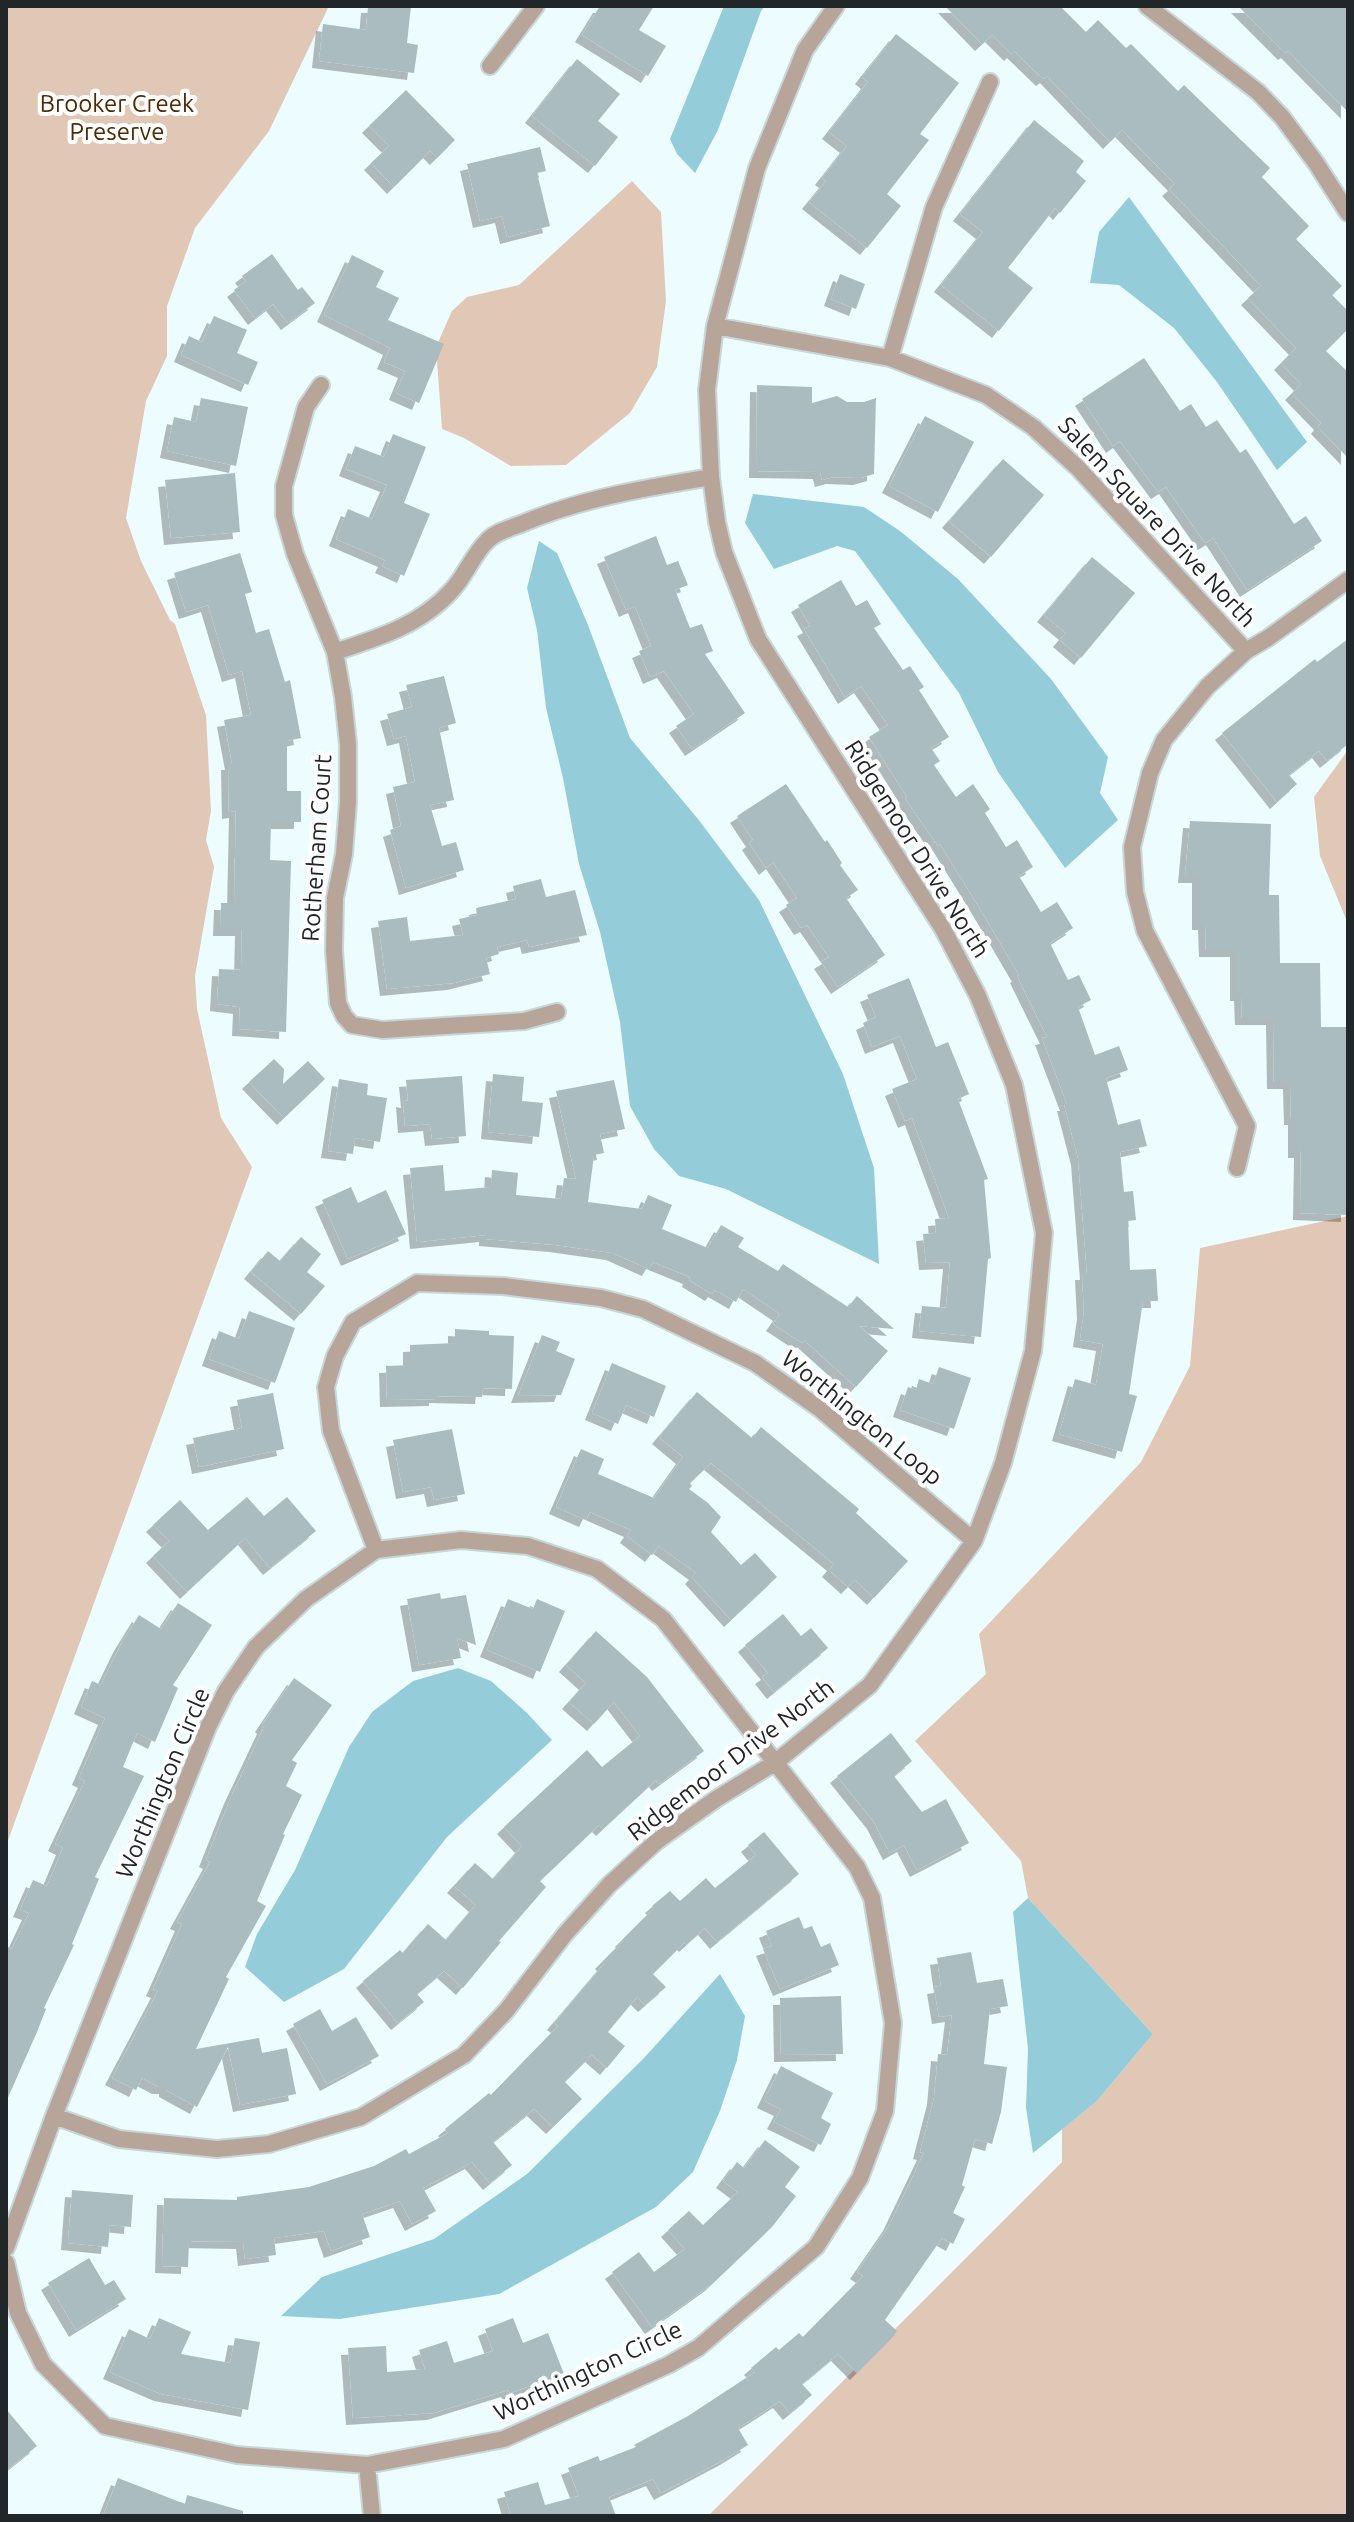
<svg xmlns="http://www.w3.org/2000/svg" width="1354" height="2522" viewBox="0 0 1354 2522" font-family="Ubuntu,sans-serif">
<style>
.green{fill:#e1c8b6}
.water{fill:#94cdd9}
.building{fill:#abbcc0;filter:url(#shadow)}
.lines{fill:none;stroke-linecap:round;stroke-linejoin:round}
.minor-casing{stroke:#c8d6d8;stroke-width:20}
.minor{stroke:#b7a599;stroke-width:16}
.labels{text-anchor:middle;stroke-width:8;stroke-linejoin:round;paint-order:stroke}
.park-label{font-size:24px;fill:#502a06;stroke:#fff}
.street-label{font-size:24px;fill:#212729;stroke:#fff}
</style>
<defs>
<filter id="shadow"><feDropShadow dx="-7" dy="7" stdDeviation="0" flood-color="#0004"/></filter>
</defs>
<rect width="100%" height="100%" fill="#edfcff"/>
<path class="green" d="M6,6h323l-60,125 -74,97 -28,78v50l-21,45 -20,117 15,43 29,59 5,4 31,91 5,96 -5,29 8,27 -19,109 2,33 24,109 31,49 -246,679z
M632,181l29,31 5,89 -9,66 -27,46 -64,52 -55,1 -47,-28 -22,-9 -6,-82 16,-36 15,-14 52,-12z
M1348,750v174l-28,-68 -6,-59z
M1348,1216v1300h-640l354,-354v-33l35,-28 56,-67 -125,-136 -7,-37 -106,-120 71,-67 -7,-40 162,-172 49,-96 10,-118z"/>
<path class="water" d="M724,6h41l-4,5 -43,119 -23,43 -18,-19 -7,-15z
M1129,197l178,245 -30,28 -60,-88 -43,-54 -55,-43 -29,-2 9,-51z
M753,494l111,13 36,24 58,48 93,100 57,78 -8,36 18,27 -53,48 -67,-96 -39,-79 -104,-142 -18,-5 -63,23 -29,-46z
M539,541l18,12 31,72 42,113 68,81 61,81 84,174 31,94 5,96 -153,-75 -47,-13 -25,-27 -24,-43 -10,-84 -20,-90 -21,-68 -16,-86 -17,-70 -9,-78 -10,-42z
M458,1668l33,13 36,32 25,27 -105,97 -103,132 -60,33 -39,-35 12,-33 38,-64 54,-123 23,-35 41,-31z
M1028,1898l125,136 -56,67 -64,52 -7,-45 2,-59 -15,-137z
M720,1974l25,42 -8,44 -17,51 -27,61 -37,35 -157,87 -159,25 -59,-3 41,-39 112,-38 93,-65 117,-116z"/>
<path class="building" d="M368,6h43l-4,37 11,2 -4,28 -95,-12 4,-37 43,6z
M600,6h54l-15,24 27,16 -18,30 -66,-41z
M945,6h115l26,26 12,-12 28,28 5,-4 47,47 6,-6 86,83 -8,9 47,49 -13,13 46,47 -10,9 16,16v18l-22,22 22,21v86l-30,-31 3,-4 -29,-30 9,-9 -20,-21 15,-15 -48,-50 13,-12 -92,-97 6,-5 -53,-54 -12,12 -63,-66 -4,3 -29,-28 -3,3 -19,-19 -10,9z
M1238,6h110v106l-60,-61 -3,2z
M896,34l63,49 -39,51 9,6 -42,54 14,12 -34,42 -58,-46 17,-21 -4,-3 25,-32 -18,-14 39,-50 -6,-5z
M577,59l43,35 -22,27 20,16 -23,29 -63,-50z
M406,90l49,50 -18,18 -7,-7 -36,36 -23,-24 18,-17 -20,-20z
M1034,120l50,41 -8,11 10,9 -26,32 -5,-5 -47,60 25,20 -34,43 -58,-46 42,-53 -23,-18z
M540,147l6,24 -9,2 13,53 -43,11 -5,-21 -22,5 -13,-57z
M272,254l26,36 4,-3 13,16 -27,20 -15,-19 -18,14 -21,-28 12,-9 -4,-5z
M352,255l32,16 -8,16 23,11 -11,22 56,24 -25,59 -23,-10 9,-22 -21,-9 6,-14 -66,-33z
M840,274l25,10 -9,25 -25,-10z
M214,316l33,14 -10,23 21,9 -10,23 -67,-30 8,-19 13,6z
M1144,358l36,53 11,-7 15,23 11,-7 23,33 6,-4 48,75 12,-8 16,25 -75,49 -34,-52 -8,5 -39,-56 -8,5 -38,-51 -7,5 -31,-47z
M757,385l55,2v16l25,-7 10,6h17l12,-4 -2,76 -14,4 -27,-1 -11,3 -2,-8 -64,-1z
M201,398l47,9 -12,59 -69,-15 7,-34 22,5z
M925,416l49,26 -36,70 -49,-26z
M393,434l33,13 -22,56 26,11 -26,62 -22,-10 3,-6 -49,-21 12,-30 24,10 15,-34 -41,-16 9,-23 29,11z
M1003,459l41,36 -53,62 -42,-36z
M235,473l5,59 -69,6 -6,-58z
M656,536l11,29 11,-4 10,24 -13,5 15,38 12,-4 11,27 -8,3 40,59 -53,36 -16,-23 18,-12 -30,-43 -14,6 -11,-26 12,-5 -16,-40 -9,4 -22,-53z
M240,553l12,39 -7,2 11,39 13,-4 16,53 5,-2 11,58 -14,3v50h14v31h-30l-1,38 21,1 -5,171 -47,-3 1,-22 -23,-3 2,-35 22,1 1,-41h-22l1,-26h13l2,-92 -7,1 -1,-49h4l-8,-43 27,-5 -9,-44 -13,4 -21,-70 -22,7 -12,-39z
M1092,557l43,36 -54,65 -21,-18 6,-7 -22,-18z
M841,580l15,26 11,-6 14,24 -7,4 29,42 7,-4 14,21 -5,3 30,47 -18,11 9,13 -6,4 22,32 17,-13 17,25 -5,4 21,34 11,-7 16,27 -14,9 22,36 16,-10 16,26 -23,15 18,37 11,-5 12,25 -13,7 17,48 24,-9 9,24 -22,8 12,47 22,-6 7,27 -27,6 4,40 9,-1 3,29 -8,1 2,49 26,-1 2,32h-15l-14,93 8,2 -15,56 -63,-18 16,-55 21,6 7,-41 -23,-4 4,-28 -2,-39h5l-9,-115 -14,-54h3l-25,-66 5,-1 -30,-61 2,-1 -37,-63 -42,-68 -2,2 -33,-48 2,-1 -38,-60 19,-12 -27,-39 -16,11 -41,-68 6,-3 -12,-21z
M1348,639v105l-21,17 -8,-10 -30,24 8,9 -20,18 -55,-69 93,-74 2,3z
M444,676l12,47 -17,5 15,72 -24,5 12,41 14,-4 8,28 -58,18 -16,-58 11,-4 -8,-39 22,-5 -9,-46 -12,3 -7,-25 25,-7 -6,-22z
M786,784l39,58 2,-2 15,23 -2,2 18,25 -12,8 39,57 -47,32 -17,-25 8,-5 -22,-32 -6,3 -15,-23 11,-7 -24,-36 -7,6 -17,-25 4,-3 -16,-24z
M1190,821l81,3 -2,71h10l1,68h40l1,64h27v188l-48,-2 1,-62h-6v-33h-4l-1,-36h-16l-1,-64h-31l-1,-24h-4v-44h-31l-1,-27h-6v-47h-14z
M541,879l5,18 29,-7 12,45 -58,12 -2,-7 -30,7 2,7 -13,4 4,16 -36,9 -67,6 -9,-68 29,-4 3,24 53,-6 -4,-16 18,-4 -1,-7 40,-9 -3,-13z
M909,978l27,69 12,-5 21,52 -11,5 30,80 -4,1 7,78 -3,1 -7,78 -62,-6 3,-25 24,2 4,-46 -24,1 -3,-29 13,-1 -1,-14 14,-1 -37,-100 -7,3 -13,-32 25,-10 -17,-43 -28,11 -9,-24 13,-6 -9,-22z
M274,1059l10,10 -1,15 25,-23 17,18 -41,39 -35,-36z
M493,1074l31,3 -2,24 21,2 -4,34 -51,-5z
M462,1076l4,60 -34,3 -2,-15 -25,2 -2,-26 5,1 -2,-21z
M339,1079l29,5 -1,11 20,3 -7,44 -25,-4 -2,16 -25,-3z
M614,1080l11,49 -25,5 4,19 -10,2 -6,47 54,7 6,-14 24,10 -10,24 46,19 13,-23 23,13 -6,9 40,24 5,-7 65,43 9,-11 37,33 -35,-3 29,25 -32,36 -52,-47 -2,3 -29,-19 7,-10 -37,-25 -7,13 -21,-12 -3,4 -23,-14 1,-3 -37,-15 -4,7 -36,-16 -57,-8 -70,-6v-4l-69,7 -7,-74 33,-3 2,26 46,-4 1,-17 26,3 -2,22 45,4 3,-21 12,1 -20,-88z
M351,1187l7,16 28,-13 20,44 -58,25 -26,-59z
M301,1237l20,17 -14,18 18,14 -24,28 -50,-42 17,-21 12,10z
M249,1311l46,17 -20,55 -66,-24 10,-28 20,8z
M455,1329l34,2v4l25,1 -2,53 -29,-1 -1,9 -46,-1v3l-49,1 -1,-34 24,-1v-20l45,-2z
M542,1335l18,7 -4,9 19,8 -14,36 -43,1z
M612,1363l54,23 -12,31 -28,-12 -8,19 -26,-11z
M939,1367l32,11 -17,51 -54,-19 8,-23 8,3 3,-11 14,5z
M697,1392l55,46 9,-11 98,82 -3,4 52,48 -34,37 -19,-18 -7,7 -19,-17 5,-6 -123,-101 -21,20 2,3 -3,3 19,14 13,14 -10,15 30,33 14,-12 22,24 -46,43 -39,-43 4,-4 -37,-27 -7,9 -25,-19 4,-6 -41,-18 -4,8 -30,-13 25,-58 23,10 -6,15 56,24 29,-41 -24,-20z
M273,1393l11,56 -85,18 -6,-29 49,-10 -5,-28z
M452,1429l13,65 -31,6 -3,-13 -28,5 -10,-52z
M247,1497l17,19 23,-19 29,34 -46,37 -25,-30 -58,54 -34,-36 16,-15 -16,-16 27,-25 28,30z
M440,1593l1,6 25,-4 10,50 -19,-7 4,20 -42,7 -12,-66z
M508,1599l25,10 4,-10 28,12 -25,61 -53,-22z
M178,1603l34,22 -39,60 5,3 -23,54 -18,-9 -14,34 21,9 -49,101 4,2 -27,65 2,1 -30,63 2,1 -9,23 -31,70v-156l6,3 17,-36 -9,-3 13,-30 14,6 16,-38 -8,-4 30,-63 -6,-3 26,-60 -24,-11 11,-26 9,4 20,-41 18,-29 22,14z
M783,1614l18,22 10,-8 17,20 -54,44 -12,-15 6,-4 -23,-28z
M596,1631l51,46 57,74 -45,33 -3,-4 -53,49 -4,-4 -59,56 6,6 -47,54 2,1 -38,46 -19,-17 -27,23 7,8 -26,21 -35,-42 37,-31 3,3 25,-29 18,16 30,-35 -22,-19 21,-23 18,16 29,-33 -18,-19 83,-77 15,17 38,-31 -26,-34 -20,22 -25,-22 17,-19 -20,-18z
M294,1678l38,27 -40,55 5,3 -11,23 16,9 -19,39 2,1 -28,66 9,5 -40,71 3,2 -33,70 63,-11 3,15 25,-5 9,46 -56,11 -12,-58 -31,60 -31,-17v-3h-7l-17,-9 -6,12 -24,-12 46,-87 -5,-2 29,-65 -5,-2 33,-60 -4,-2 25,-63 33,-70 -2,-2z
M891,1733l21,28 -18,15 28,36 24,-13 23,44 -52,27 -13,-25 -14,8 -16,-31 -37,-46z
M764,1832l35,42 -82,68 -12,-14 -19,17 -2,-2 -31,31 13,13 -21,18 -8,-8 -29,35 17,14 -18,22 -15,-13 -27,27 17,17 -29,28 -19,-18 -41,33 19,23 -22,18 -18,-21 -49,26 13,23 -24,13 -12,-23 -38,13 8,23 -39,14 -7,-20 -50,7 2,17 -31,4 -2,-17 -54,-1 -1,26 -26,-1 2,-68 73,2v-3l72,-10 65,-21 32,-17 3,5 39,-21 -3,-4 44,-36 2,2 67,-69 -4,-3 50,-59 -2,-2 21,-21 -1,-1 32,-32 -2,-2 18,-15 10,10 26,-23 9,10 41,-33 -8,-10z
M799,1917l5,12 8,-3 9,21 9,-4 9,22 -59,24 -17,-40 9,-3 -6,-15z
M971,1952l6,31 26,-4 5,27 -18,3 -6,55 23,3 -6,45 -9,32 -17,-5 -13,46 3,2 -12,26 12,6 -12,25 -11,-6 -57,82 12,11 -5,7 -35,35 -19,-19 -36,30 10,11 -22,18 -10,-12 -42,27 10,17 -21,13 -66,35 -8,-14 -44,18 7,19h-105l-7,-24 34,-10 7,23 34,-9 -11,-28 30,-12 2,5 36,-14 -2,-2 54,-29 67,-44 -4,-4 25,-21 3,3 20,-17 4,4 60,-61 -6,-4 33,-48 34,-71 -4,-1 14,-54 4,-44 9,1 5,-40 -13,2 -5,-30 7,-1 -4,-28z
M841,1996l2,58 -62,1 -1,-57z
M320,2009l12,22 24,-14 23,39 -52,28 -34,-60z
M781,2066l52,27 -12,25 10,6 -10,21 -47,-23 7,-13 -17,-8z
M765,2140l35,27 -15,20 11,9 -24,31 -60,57 -60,43 -40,-55 27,-20 15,20 31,-23 -17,-19 21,-19 14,14 35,-33 -15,-11 14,-19 7,6z
M72,2190l61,5 -2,32 -21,-2 -2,22 -40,-4z
M89,2258l16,27 9,-5 12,19 -50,31 -28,-47z
M159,2318l32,14 -10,22 49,9 5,-25 25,4 -12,68 -87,-16 -51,-22 19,-43 21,10z
M513,2318l10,25 25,-10 16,41 -54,19 -2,-3 -74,23 -81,5 -5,-70 38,-2 1,26 38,-3 -6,-19 28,-9 7,22 39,-12 -8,-22z
M6,2409l31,37 -31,25z
M118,2478l67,26 2,-9 56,16v5h-140z"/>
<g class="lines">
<g class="minor-casing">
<path id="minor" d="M1147,6l111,86 24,25 34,46 32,50
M490,66l46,-60
M715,326l175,32 96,37 47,32 45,41 168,183
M890,358l44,-151 56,-125
M321,385l-15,22 -22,79v29l11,39 40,98 8,45 5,47v58l-4,52 -9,44 -1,53 4,52 6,13 8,9 31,5 141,-9 33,-9
M335,652c43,-14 86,-27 117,-62 14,-15 21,-36 36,-50 8,-8 22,-12 33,-16 61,-26 125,-36 190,-47
M1237,1168l10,-42 -102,-195 -10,-39 -3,-45 18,-74 14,-33 43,-53 39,-36 22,-13 80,-58
M376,1550l-45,-119 -5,-44 9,-31 18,-34 64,-39 86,3 98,12 42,11 112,54 65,46 154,132
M54,2116l65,23 98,10 52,-5 92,-27 103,-62 42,-44 59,-77 44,-49 48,-44 59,-42 60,-37 94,-77 104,-144 29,-78 30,-112 11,-118 -30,-148 -36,-89 -35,-67 -185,-290 -34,-87 -7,-30 -6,-45 -4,-87 8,-64 42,-158 48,-118 31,-44
M6,2248l48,-132 154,-389 18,-36 30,-44 50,-48 70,-49 85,-10 67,6 69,23 66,50 194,248 15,31 21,125 -8,88 -25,67 -44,69 -118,101 -30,17 -164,74 -137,26 -130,-10 -132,-29 -62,-62 -25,-51 -12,-51
M367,2465l5,51"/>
</g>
<use href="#minor" class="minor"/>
</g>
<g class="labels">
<g class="park-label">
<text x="117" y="112">Brooker Creek<tspan x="117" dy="28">Preserve</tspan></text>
</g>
<g class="street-label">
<text transform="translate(1157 522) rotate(47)" y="8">Salem Square Drive North</text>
<text transform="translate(317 848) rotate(-86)" y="8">Rotherham Court</text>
<text transform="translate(917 849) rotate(58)" y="8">Ridgemoor Drive North</text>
<text transform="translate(862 1418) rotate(39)" y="8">Worthington Loop</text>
<text transform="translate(731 1760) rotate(-37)" y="8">Ridgemoor Drive North</text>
<text transform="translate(163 1783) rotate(-67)" y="8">Worthington Circle</text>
<text transform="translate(588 2371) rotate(-25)" y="8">Worthington Circle</text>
</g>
</g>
<rect width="1354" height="2522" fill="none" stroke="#212729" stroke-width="16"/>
</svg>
